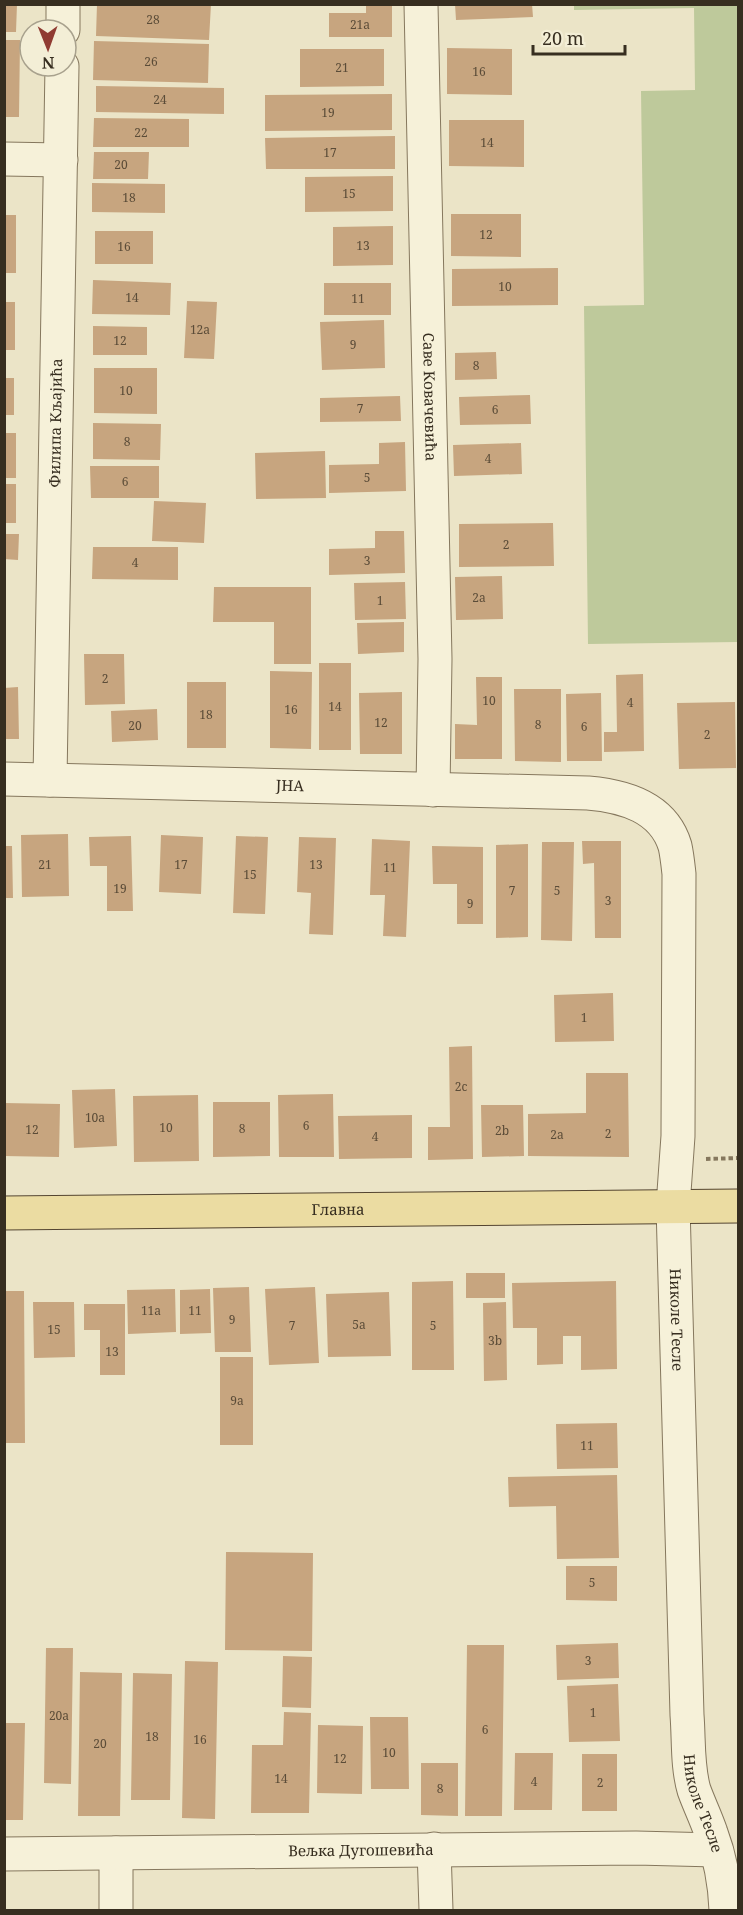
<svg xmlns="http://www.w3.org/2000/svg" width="743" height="1915" viewBox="0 0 743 1915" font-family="'Noto Serif',serif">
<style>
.green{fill:#bec99b}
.building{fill:#c7a57f}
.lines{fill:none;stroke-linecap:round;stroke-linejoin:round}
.minor-casing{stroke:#85775d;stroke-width:35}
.major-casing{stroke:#544531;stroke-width:35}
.path{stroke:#85775d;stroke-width:4;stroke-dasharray:4.5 3;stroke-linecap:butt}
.minor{stroke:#f6f1d9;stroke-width:33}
.major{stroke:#ebdca2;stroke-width:33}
.labels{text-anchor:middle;stroke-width:4.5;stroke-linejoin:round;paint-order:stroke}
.number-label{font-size:12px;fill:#5b4c38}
.street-label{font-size:15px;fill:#372e20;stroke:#f3eed6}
</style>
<rect width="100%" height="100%" fill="#ebe4c7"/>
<path class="green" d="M574,5h164v637l-150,2 -4,-338 60,-1 -3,-214 54,-1 -1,-82 -120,2z"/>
<path class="building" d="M4,4h13l-1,28h-12z
M97,4h114l-2,36 -113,-4z
M366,4h26v33h-63v-24h37z
M455,4h77l1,13 -77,3z
M4,40h16l-1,77h-15z
M94,41l115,3 -1,39 -115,-3z
M447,48l65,1v46l-65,-1z
M300,49h84v37l-84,1z
M96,86l128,2v26l-128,-2z
M392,94v36l-127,1v-36z
M94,118l95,1v28h-96z
M449,120h75v47l-75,-1z
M395,136v33h-129l-1,-31z
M94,152h55l-1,27h-55z
M393,176v35l-88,1v-35z
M92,183l73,1v29l-73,-1z
M451,214h70v43l-70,-1z
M4,215h12v58h-12z
M393,226v39l-60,1v-39z
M95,231h58v33h-58z
M558,268v37l-106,1v-37z
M93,280l78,3 -1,32 -78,-1z
M324,283h67v32h-67z
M187,301l30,1 -3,57 -30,-1z
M4,302h11v48h-11z
M384,320l1,48 -63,2 -2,-48z
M93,326l54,1v28h-54z
M496,352l1,27 -42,1v-27z
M94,368h63v46l-63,-1z
M4,378h10v37h-10z
M530,395l1,29 -71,1 -1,-28z
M400,396l1,25 -81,1v-24z
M93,423l68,1 -1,36 -67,-1z
M4,433h12v45h-12z
M405,442l1,49 -77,2v-28l50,-1v-21z
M521,443l1,31 -68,2 -1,-31z
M325,451l1,47 -70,1 -1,-46z
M90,466h69v32h-68z
M5,484h11v39h-11z
M154,501l52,2 -2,40 -52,-2z
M553,523l1,43 -95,1v-43z
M375,531h29l1,42 -76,2v-26l46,-1z
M4,534h15l-1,26 -14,-1z
M93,547h85v33l-86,-1z
M502,576l1,43 -47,1 -1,-43z
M405,582l1,37 -51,1 -1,-37z
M214,587h97v77h-37v-42h-61z
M404,622v30l-46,2 -1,-31z
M84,654h40l1,50 -40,1z
M319,663h32v87h-32z
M270,671l42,1 -1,77 -41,-1z
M643,674l1,77 -40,1v-20h13l-1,-57z
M476,677h26v82h-47v-35l22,1z
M187,682h39v66h-39z
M18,687l1,52h-15v-51z
M514,689h47v73l-46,-1z
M402,692v62h-42l-1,-61z
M601,693l1,68h-35l-1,-67z
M735,702l1,66 -57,1 -2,-66z
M157,709l1,31 -46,2 -1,-31z
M68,834l1,62 -47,1 -1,-62z
M161,835l42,2 -2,57 -42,-2z
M131,836l2,75h-26v-45h-17l-1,-29z
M236,836l32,1 -3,77 -32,-1z
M299,837l37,1 -3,97 -24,-1 2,-41 -14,-1z
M372,839l38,2 -4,96 -23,-1 2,-41h-15z
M582,841h39v97h-26l-1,-75 -11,1z
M542,842h32l-2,99 -31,-1z
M528,844v93l-32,1v-93z
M4,846h8l1,52h-9z
M432,846l51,1v77h-26v-40h-24z
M613,993l1,48 -59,1 -1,-47z
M472,1046l1,113 -45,1v-33h22l-1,-80z
M586,1073h42l1,84 -101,-1v-42l58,-1z
M115,1089l2,57 -43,2 -2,-58z
M333,1094l1,63h-55l-1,-62z
M198,1095l1,66 -65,1 -1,-66z
M213,1102h57v54l-57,1z
M4,1103l56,1 -1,53 -55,-1z
M481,1105h42l1,51 -42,1z
M412,1115v43l-73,1 -1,-43z
M466,1273h39v25h-39z
M453,1281l1,89h-42v-88z
M616,1281l1,88 -36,1v-34h-18v28l-26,1v-37h-24l-1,-45z
M249,1287l2,65h-36l-2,-64z
M315,1287l4,76 -50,2 -4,-76z
M175,1289l1,43 -48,2 -1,-44z
M210,1289l1,44 -31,1v-44z
M5,1291h19l1,152h-20z
M389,1292l2,64 -63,1 -2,-63z
M33,1302h41l1,55 -41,1z
M506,1302l1,78 -23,1 -1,-78z
M84,1304h41v71h-25v-45h-16z
M220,1357h33v88h-33z
M617,1423l1,45 -61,1 -1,-45z
M617,1475l2,83 -62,1 -1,-53 -47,1 -1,-30z
M226,1552l87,1 -1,98 -87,-1z
M566,1566h51v35l-51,-1z
M618,1643l1,35 -62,2 -1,-35z
M467,1645h37l-2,171h-37z
M46,1648h27l-2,136 -27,-1z
M283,1656l29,1 -1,51 -29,-1z
M185,1661l33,1 -3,157 -33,-1z
M80,1672l42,1 -2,143h-42z
M133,1673l39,1 -2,126h-39z
M618,1684l2,57 -51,1 -2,-56z
M284,1712l27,1 -2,100h-58l1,-68h31z
M370,1717h38l1,72h-38z
M4,1723h21l-2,97h-19z
M318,1725l45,1 -1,68 -45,-1z
M515,1753h38l-1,57h-38z
M582,1754h35v57h-35z
M421,1763h37v53l-37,-1z"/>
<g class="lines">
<g class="minor-casing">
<g id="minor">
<path id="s1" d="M421,4l14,655 -2,131"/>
<path d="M63,30v-26"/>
<path d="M4,159l57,1"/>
<path id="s2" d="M4,779l584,14c36,3 75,14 87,53 2,9 3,19 4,28l-1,262 -5,70 14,509c2,25 0,51 7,75 5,14 12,28 17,43 9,24 14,52 15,77"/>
<path id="s3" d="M50,780l12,-714"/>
<path d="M434,1849l2,61"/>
<path d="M116,1853v57"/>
<path id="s4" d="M4,1854l632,-6 80,2"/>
</g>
</g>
<g class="major-casing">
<g id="major">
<path id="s5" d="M4,1213l734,-7"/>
</g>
</g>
<path class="path" d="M706,1159l32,-1"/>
<use href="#minor" class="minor"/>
<use href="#major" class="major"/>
</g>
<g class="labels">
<g class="number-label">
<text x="153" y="24">28</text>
<text x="360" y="29">21a</text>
<text x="151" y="66">26</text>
<text x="342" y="72">21</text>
<text x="479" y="76">16</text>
<text x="160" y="104">24</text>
<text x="328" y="117">19</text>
<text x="141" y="137">22</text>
<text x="487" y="147">14</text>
<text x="330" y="157">17</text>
<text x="121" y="169">20</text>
<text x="349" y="198">15</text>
<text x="129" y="202">18</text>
<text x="486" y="239">12</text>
<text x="363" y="250">13</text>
<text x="124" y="251">16</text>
<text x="505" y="291">10</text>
<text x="132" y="302">14</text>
<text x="358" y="303">11</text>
<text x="200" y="334">12a</text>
<text x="120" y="345">12</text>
<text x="353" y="349">9</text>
<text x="476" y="370">8</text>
<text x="126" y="395">10</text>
<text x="360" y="413">7</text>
<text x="495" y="414">6</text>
<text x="127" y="446">8</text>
<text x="488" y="463">4</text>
<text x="367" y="482">5</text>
<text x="125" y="486">6</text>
<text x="506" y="549">2</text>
<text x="367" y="565">3</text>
<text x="135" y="567">4</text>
<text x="479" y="602">2a</text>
<text x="380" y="605">1</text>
<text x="105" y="683">2</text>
<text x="489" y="705">10</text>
<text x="630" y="707">4</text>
<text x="335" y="711">14</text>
<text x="291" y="714">16</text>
<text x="206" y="719">18</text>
<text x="381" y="727">12</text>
<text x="538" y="729">8</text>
<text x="135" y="730">20</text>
<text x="584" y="731">6</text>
<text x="707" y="739">2</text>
<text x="45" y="869">21</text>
<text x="181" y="869">17</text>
<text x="316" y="869">13</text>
<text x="390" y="872">11</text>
<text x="250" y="879">15</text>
<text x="120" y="893">19</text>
<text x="512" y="895">7</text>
<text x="557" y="895">5</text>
<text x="608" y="905">3</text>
<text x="470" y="908">9</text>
<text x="584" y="1022">1</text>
<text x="461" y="1091">2c</text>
<text x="95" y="1122">10a</text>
<text x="306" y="1130">6</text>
<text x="166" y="1132">10</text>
<text x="242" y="1133">8</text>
<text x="32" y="1134">12</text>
<text x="502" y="1135">2b</text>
<text x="608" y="1138">2</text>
<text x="557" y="1139">2a</text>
<text x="375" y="1141">4</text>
<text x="151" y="1315">11a</text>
<text x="195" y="1315">11</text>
<text x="232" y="1324">9</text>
<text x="359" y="1329">5a</text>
<text x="292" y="1330">7</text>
<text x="433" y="1330">5</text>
<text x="54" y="1334">15</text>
<text x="495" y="1345">3b</text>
<text x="112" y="1356">13</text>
<text x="237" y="1405">9a</text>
<text x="587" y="1450">11</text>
<text x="592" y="1587">5</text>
<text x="588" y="1665">3</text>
<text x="593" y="1717">1</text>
<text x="59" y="1720">20a</text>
<text x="485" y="1734">6</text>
<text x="152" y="1741">18</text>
<text x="200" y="1744">16</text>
<text x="100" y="1748">20</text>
<text x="389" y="1757">10</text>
<text x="340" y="1763">12</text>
<text x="281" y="1783">14</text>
<text x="534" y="1786">4</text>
<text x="600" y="1787">2</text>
<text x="440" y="1793">8</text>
</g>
<g class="street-label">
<text dy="5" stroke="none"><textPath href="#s1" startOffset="393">Саве Ковачевића</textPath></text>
<text dy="5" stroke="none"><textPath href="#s3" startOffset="357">Филипа Кљајића</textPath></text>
<text dy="5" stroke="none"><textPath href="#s2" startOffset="286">ЈНА</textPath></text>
<text dy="5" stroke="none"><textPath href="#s5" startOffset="334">Главна</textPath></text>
<text dy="5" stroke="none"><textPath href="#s2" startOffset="1167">Николе Тесле</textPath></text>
<text dy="5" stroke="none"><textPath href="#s2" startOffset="1653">Николе Тесле</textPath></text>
<text dy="5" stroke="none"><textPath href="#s4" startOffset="357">Вељка Дугошевића</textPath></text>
</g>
</g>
<rect width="743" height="1915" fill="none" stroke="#372e20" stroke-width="12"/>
<g transform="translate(48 48) rotate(179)"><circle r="28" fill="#f3eed6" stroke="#a8a18d" stroke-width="1.5"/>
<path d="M0-4.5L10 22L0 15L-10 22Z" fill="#903b32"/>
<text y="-9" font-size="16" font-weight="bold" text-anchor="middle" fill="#372e20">N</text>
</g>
<path d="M533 45v9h92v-9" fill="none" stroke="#372e20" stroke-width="3"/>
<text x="542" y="45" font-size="18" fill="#372e20" stroke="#f3eed6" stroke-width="4.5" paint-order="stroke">20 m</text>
</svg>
